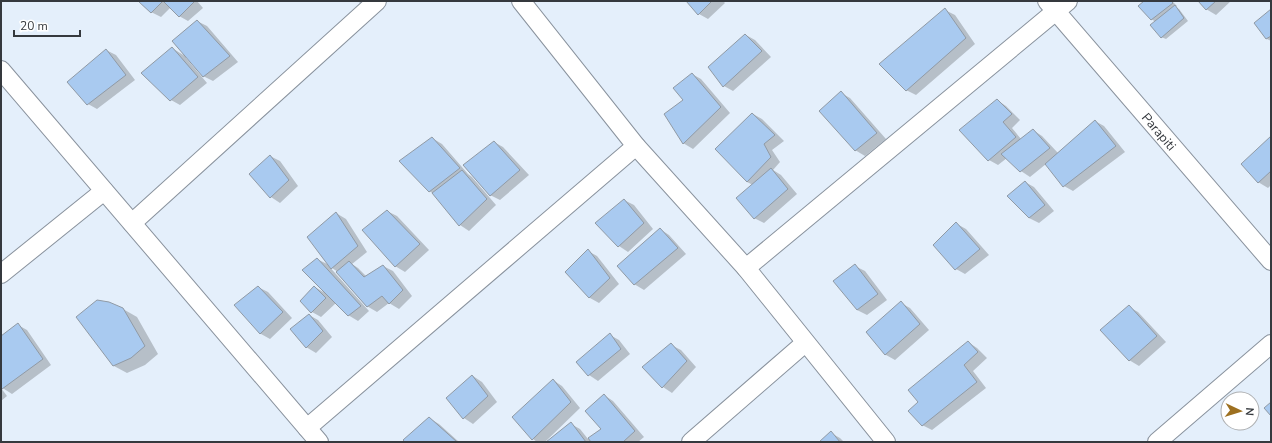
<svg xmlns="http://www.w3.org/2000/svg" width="1272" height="443" viewBox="0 0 1272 443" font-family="'Nunito Sans',sans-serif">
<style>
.shadow{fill:#0003}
.building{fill:#a9caf0;stroke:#909aa5}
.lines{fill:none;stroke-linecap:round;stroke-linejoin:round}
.street-casing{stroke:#89929d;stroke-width:20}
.street{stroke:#fff;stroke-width:18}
.labels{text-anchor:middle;stroke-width:3;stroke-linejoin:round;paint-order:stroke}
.street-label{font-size:13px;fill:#35393e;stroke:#fff}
</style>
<rect width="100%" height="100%" fill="#e4effb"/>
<path class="shadow" d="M139,1h58l6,7 -15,13 -9,-5 -8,-9 -10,10 -10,-5z
M357,1h8l-3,3z
M687,1h36l2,2 -17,16 -9,-5z
M1146,1h26l5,5 -2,1 4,2 9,12 -22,18 -5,-2 -5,-15 -5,-3z
M1199,1h32l-15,14 -10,-6z
M945,10l10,5 20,29 -59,51 -10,-5z
M1271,10v31l-4,-2 -11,-15z
M197,21l10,5 31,36 -25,19 -10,-5 -16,-19 -1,1 21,25 -27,22 -9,-5 1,-52 13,8z
M746,35l9,5 16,17 -38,34 -9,-5z
M106,50l10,5 19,25 -38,29 -9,-5z
M692,74l9,5 29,34 -37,36 -10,-6 1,-43z
M841,93l9,5 36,41 -21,17 -10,-6z
M997,100l9,6 14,14 -8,8 9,11 12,-9 9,6 16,17 37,-32 9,5 21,26 -52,39 -9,-5 -18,-22 -16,13 -9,-6 -14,-13 -9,7 -9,-5z
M753,114l9,5 22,22 -12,9 8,12 -7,8 8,5 16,19 -33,29 -10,-5 -1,-33 -6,-3z
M432,138l10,6 26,30 4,3 24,28 -27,26 -9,-6 -26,-31 -5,-3z
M1271,138v47l-3,3 -10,-6z
M494,142l9,5 26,28 -29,25 -10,-5z
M270,156l10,5 18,25 -18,17 -9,-6z
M1025,182l9,5 20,24 -15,12 -10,-5z
M624,200l10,5 19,24 -25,23 -9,-6 -23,-23z
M387,211l10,5 32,34 -24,22 -10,-6z
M336,213l10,6 21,33 -15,12 6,4 9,9 16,-11 10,5 19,25 -13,13 -10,-6 -12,9 -12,-7 -27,-33 -6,-4z
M957,224l9,5 23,26 -24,19 -9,-5z
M660,229l9,6 17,19 -42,36 -10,-6z
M588,251l9,5 22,28 -20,19 -9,-5 -24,-26z
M317,259l10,5 42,47 -11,10 -10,-6 -12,-12 -15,14 -9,-5 3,-25 10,6z
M855,266l10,5 22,29 -20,15 -10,-5z
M258,287l10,5 24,26 -22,21 -9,-5 -26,-29z
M901,303l9,5 19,22 -34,30 -9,-5 -19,-22z
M1129,307l9,5 28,30 -27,24 -10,-6z
M123,309l14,8 21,37 -13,11 -18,8 -13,-7 -36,-49z
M309,315l9,5 14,17 -16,16 -10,-6z
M18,325l9,5 24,35 -39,29 -11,-7v-49z
M610,335l9,5 11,14 -32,27 -9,-6 -12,-12z
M968,342l9,6 10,10 -14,13 13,17 -54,42 -10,-5 -2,-23z
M671,345l10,5 15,17 -24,26 -9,-6 -19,-20z
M473,376l9,6 15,20 -24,22 -9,-6z
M553,380l9,6 18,22 -35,34h-8l-4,-3 -19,-22z
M1,388l6,8 -6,5z
M604,395l9,6 31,36 -6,5h-90l23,-18 9,5 8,10 14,-10z
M429,418l10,6 20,18h-52z
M831,433l9,5 4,4h-24z"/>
<path class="building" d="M138,1h55l1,1 -15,15 -16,-16 -12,12z
M686,1h26l-14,14z
M1144,1h27l2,2 -22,17 -13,-14z
M1198,1h18l-10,9z
M1175,5l9,13 -23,20 -11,-13z
M945,8l21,30 -60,53 -27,-27z
M1271,9v27l-5,3 -12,-16z
M197,20l33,36 -27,21 -31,-36z
M745,34l17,17 -39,36 -15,-20z
M172,47l26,30 -28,24 -29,-28z
M106,49l20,26 -39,30 -20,-23z
M692,73l29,34 -38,37 -19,-30 19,-14 -10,-12z
M841,91l36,42 -22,18 -36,-40z
M997,99l15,15 -9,8 13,15 -28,24 -29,-31z
M752,113l23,22 -11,9 7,13 -24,25 -32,-33z
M1095,120l21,26 -53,41 -18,-23z
M1033,129l17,19 -30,24 -19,-18z
M1271,136v35l-13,12 -17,-19z
M432,137l28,31 -31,24 -30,-31z
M494,141l26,29 -30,26 -27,-31z
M270,155l19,25 -19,18 -21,-24z
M771,168l17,21 -34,30 -18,-21z
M462,170l25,29 -28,27 -27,-33z
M1025,181l20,24 -16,13 -22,-22z
M624,199l20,24 -26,24 -23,-24z
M387,210l33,34 -25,23 -33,-37z
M336,212l22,34 -27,23 -24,-32z
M956,222l24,27 -25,21 -22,-25z
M660,228l18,20 -44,37 -17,-19z
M588,249l22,29 -21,20 -24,-26z
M317,258l44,48 -13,10 -46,-46z
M349,261l15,16 19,-12 20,25 -14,14 -7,-8 -15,11 -31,-35z
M855,264l23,30 -21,16 -24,-29z
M258,286l25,26 -23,22 -26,-29z
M314,286l12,12 -15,15 -11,-12z
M97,300l12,2 14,6 22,38 -14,12 -18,8 -37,-49z
M901,301l19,23 -35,31 -19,-23z
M1129,305l28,31 -28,25 -29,-31z
M309,314l14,17 -17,17 -16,-19z
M18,323l25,36 -41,30 -1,-1v-52z
M610,333l11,16 -33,27 -12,-14z
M968,341l10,11 -14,13 13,17 -55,44 -14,-15 10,-9 -10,-12z
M671,343l16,18 -25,27 -20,-21z
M472,375l16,21 -25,23 -17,-21z
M553,379l18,23 -39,38 -20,-23z
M604,394l31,37 -12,11h-32l-3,-4 13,-9 -16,-18z
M1271,402v14l-7,-8z
M429,417l28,25h-52l-2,-2z
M571,422l15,20h-40z
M831,431l9,11h-21z"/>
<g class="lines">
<g class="street-casing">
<g id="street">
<path d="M521,1l115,145 110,122 140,174"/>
<path id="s1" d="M1047,1l224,260"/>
<path d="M1,70l318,372"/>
<path d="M132,223l245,-222"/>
<path d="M746,268l322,-267"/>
<path d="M1,274l103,-83"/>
<path d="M307,428l329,-282"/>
<path d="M691,442l114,-99"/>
<path d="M1157,442l114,-98"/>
</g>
</g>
<use href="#street" class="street"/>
</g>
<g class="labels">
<g class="street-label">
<text dy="5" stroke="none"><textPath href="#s1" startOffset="172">Parapiti</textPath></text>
</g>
</g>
<rect width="1272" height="443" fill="none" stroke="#35393e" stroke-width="4"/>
<g transform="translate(1240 411) rotate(94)"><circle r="19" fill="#ffffff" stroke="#aeb0b2"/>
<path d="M0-3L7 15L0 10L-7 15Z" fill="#9d7020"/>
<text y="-6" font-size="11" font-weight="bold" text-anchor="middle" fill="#35393e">N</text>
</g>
<path d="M14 30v6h66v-6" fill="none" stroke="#35393e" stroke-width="2"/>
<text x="20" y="30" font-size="12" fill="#35393e" stroke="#ffffff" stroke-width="3" paint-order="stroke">20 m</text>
</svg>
